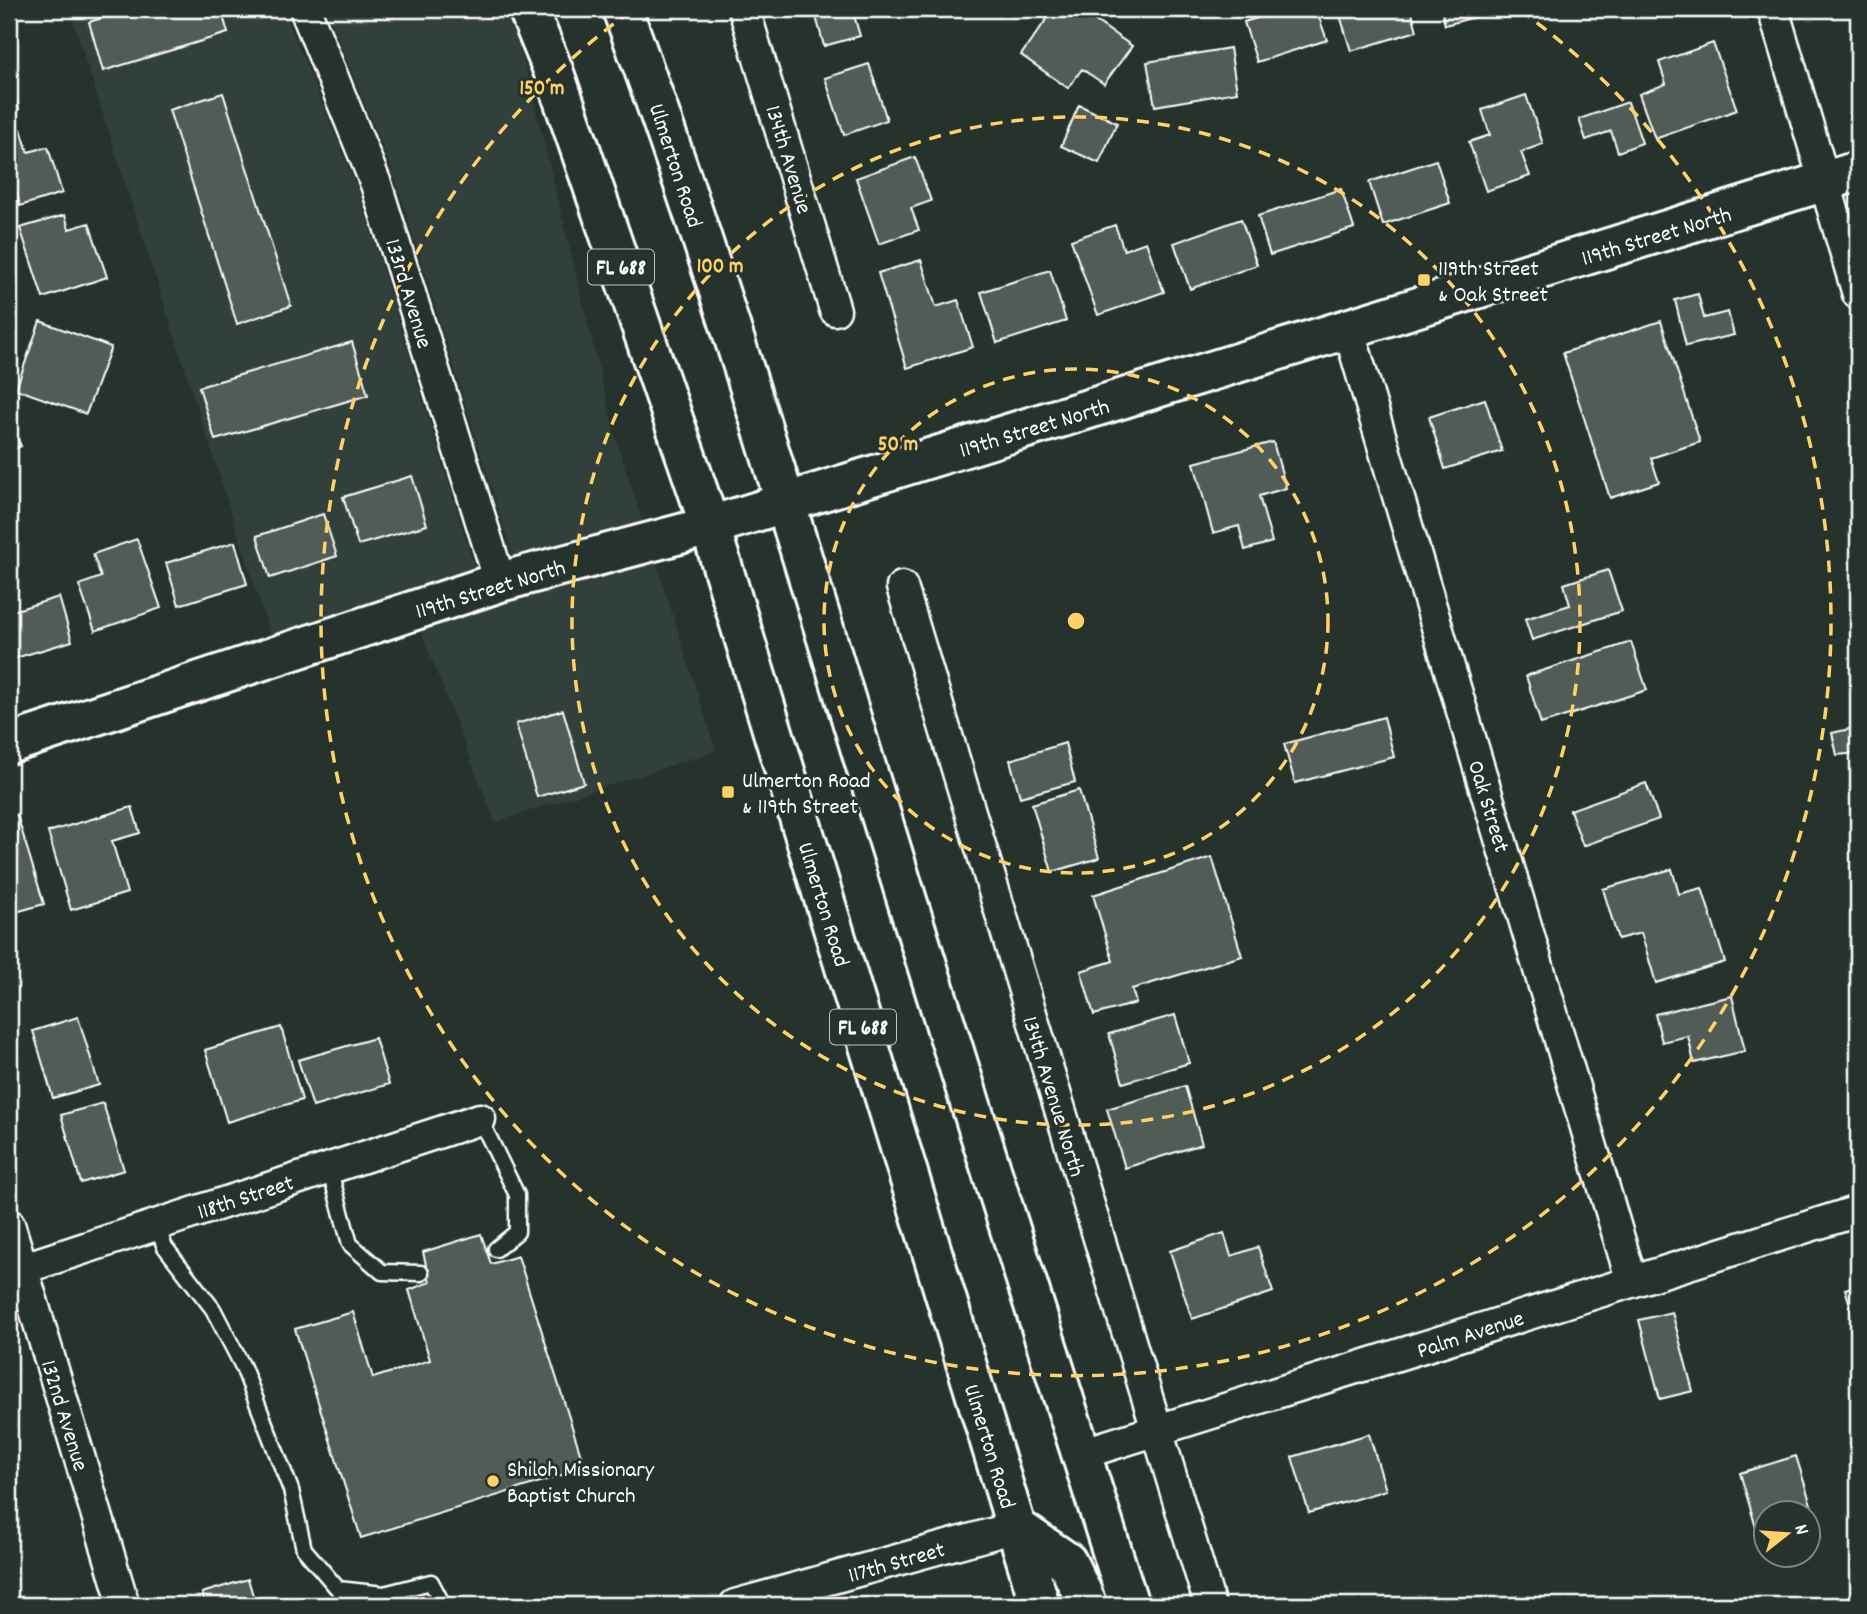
<svg xmlns="http://www.w3.org/2000/svg" width="1867" height="1614" viewBox="0 0 1867 1614" font-family="Dekko,sans-serif">
<style>
.built{fill:#333f3a}
.building{fill:#515c57;stroke:#fff;stroke-width:2}
.lines{fill:none;stroke-linecap:round;stroke-linejoin:round}
.lane-casing{stroke:#fff;stroke-width:19}
.street-casing{stroke:#fff;stroke-width:35}
.secondary-casing{stroke:#fff;stroke-width:44}
.primary-casing{stroke:#fff;stroke-width:44}
.lane{stroke:#26332d;stroke-width:14}
.street{stroke:#26332d;stroke-width:30}
.secondary{stroke:#26332d;stroke-width:38}
.primary{stroke:#26332d;stroke-width:38}
.ring{fill:none;stroke:#ffd166;stroke-width:3.5;stroke-dasharray:12 9}
.poi-dot{fill:#ffd166;stroke:#26332d;stroke-width:2.5}
.labels{text-anchor:middle;stroke-width:6;stroke-linejoin:round;paint-order:stroke}
.shield{fill:#26332d;stroke:#bec2c0;stroke-width:2}
.shield-label{font-size:21px;font-weight:bold;fill:#fff}
.street-label{font-size:23px;fill:#fff;stroke:#26332d}
.poi-label{font-size:23px;fill:#fff;stroke:#26332d;text-anchor:start}
.centre{fill:#ffd166;stroke:#26332d;stroke-width:3.5}
.ring-label{font-size:21px;text-anchor:middle;font-weight:bold;fill:#ffd166;stroke:#26332d;stroke-width:6;stroke-linejoin:round;paint-order:stroke}
</style>
<rect width="100%" height="100%" fill="#26332d"/>
<filter id="ink" filterUnits="userSpaceOnUse"><feTurbulence type="fractalNoise" baseFrequency=".0143" numOctaves="2"/><feDisplacementMap in="SourceGraphic" scale="14" xChannelSelector="R" yChannelSelector="G"/><feConvolveMatrix kernelMatrix="1 2 1 2 8 2 1 2 1" color-interpolation-filters="sRGB"/></filter>
<g filter="url(#ink)">
<path class="built" d="M69,9h214l75,181 118,382 -204,67z
M326,9h179l19,52 92,378 28,87 -130,34 -119,-382z
M655,559l61,192 -221,71 -74,-190 -19,1 103,-34z"/>
<path class="building" d="M131,9h90l7,24 -125,38 -14,-49z
M814,9h38l8,27 -36,10z
M1054,9h24l54,37 -28,38 -22,-15 -14,19 -47,-33z
M1286,9h30l11,31 -70,22 -13,-40z
M1338,9h73l6,22 -66,20z
M1441,9h43l2,5 -41,11z
M1713,43l24,67 -82,29 -16,-45 27,-10 -7,-22z
M1230,48l7,44 -82,14 -8,-44z
M869,64l18,56 -43,15 -19,-57z
M9,73l10,36 -10,3z
M223,93l68,213 -54,18 -68,-214z
M1526,95l17,49 -22,8 9,24 -44,15 -17,-49 21,-7 -8,-25z
M1628,102l14,41 -24,9 -7,-21 -25,9 -7,-21z
M1079,105l38,18 -18,40 -38,-17z
M21,129l7,23 20,-5 14,46 -42,13 -6,-24 -5,1v-50z
M915,157l16,44 -20,7 8,22 -40,14 -23,-66z
M1436,160l14,43 -67,22 -14,-43z
M1341,189l13,39 -84,27 -12,-39z
M65,215l4,14 20,-6 18,54 -64,21 -23,-70z
M1241,219l16,46 -67,24 -16,-46z
M1115,225l9,25 22,-8 18,50 -66,23 -27,-75z
M921,260l15,47 22,-7 15,47 -66,21 -29,-95z
M1050,270l16,51 -69,22 -16,-51z
M1698,294l6,24 24,-6 6,23 -48,11 -11,-46z
M40,321l71,26 -25,67 -70,-25z
M1661,321l39,121 -49,16 8,24 -49,16 -47,-145z
M352,342l16,53 -153,45 -16,-53z
M1485,399l17,52 -57,18 -16,-52z
M9,420l12,26 -12,6z
M1273,442l13,46 -27,8 13,46 -27,8 -6,-24 -26,7 -19,-70z
M412,476l15,49 -69,20 -15,-48z
M323,514l14,42 -67,22 -13,-42z
M137,539l24,69 -66,23 -16,-46 22,-8 -8,-23z
M235,542l12,42 -68,21 -13,-42z
M1608,570l14,41 -90,29 -7,-21 45,-14 -6,-21z
M59,597l13,44 -63,19v-48z
M1631,642l16,48 -106,34 -15,-48z
M563,710l21,73 -47,14 -21,-73z
M1384,717l10,40 -99,26 -11,-39z
M1858,727v26l-21,2 -5,-22z
M1065,743l10,39 -55,15 -10,-37z
M1646,783l13,36 -76,27 -13,-36z
M1079,790l20,68 -47,14 -20,-68z
M132,807l8,26 -28,8 15,52 -56,17 -23,-78z
M17,815l27,89 -35,10v-97z
M1212,857l30,99 -110,33 4,14 -42,12 -13,-44 32,-10 -20,-66z
M1672,869l7,25 23,-6 23,74 -69,21 -15,-50 -23,6 -15,-50z
M1732,996l13,55 -51,12 -6,-27 -26,6 -7,-28z
M1175,1015l14,48 -66,20 -14,-49z
M78,1017l21,68 -46,13 -20,-67z
M281,1027l21,73 -75,22 -22,-72z
M375,1038l14,46 -76,23 -15,-47z
M1185,1086l17,58 -77,24 -18,-59z
M103,1103l21,67 -43,13 -20,-68z
M1224,1233l7,23 27,-9 15,45 -81,27 -22,-68z
M481,1234l10,30 27,-8 67,212 -224,70 -66,-209 58,-17 20,66 57,-18 -21,-70 21,-8 -7,-30z
M1858,1285v45l-13,-41z
M1672,1312l21,79 -33,8 -21,-79z
M1369,1434l17,56 -77,23 -17,-56z
M1796,1456l25,81 -13,4v-29h-42l-2,43 -24,-82z
M248,1579l8,26h-50l-4,-12z
M1519,1596l3,9h-32z"/>
<g class="lines">
<g class="lane-casing">
<path id="lane" d="M480,1119l37,76v37l-21,17
M329,1168l21,76 32,28 39,1
M156,1225l9,22 48,62 30,58 48,123 13,59 34,40 46,5 47,-12 12,23"/>
</g>
<g class="street-casing">
<path id="street" d="M305,9l71,175 124,398
M744,9l91,301
M1773,9l85,285
M1349,331l283,951
M902,587l308,1018
M9,1224l115,381
M9,1273l471,-154
M1081,1454l777,-243
M735,1605l281,-78"/>
</g>
<g class="secondary-casing">
<path id="secondary" d="M9,744l491,-162 210,-56 1148,-355"/>
</g>
<g class="primary-casing">
<path id="primary" d="M528,9l25,61 157,456 330,1079
M622,9c94,255 170,517 250,777 83,274 171,546 257,819
M1016,1527l51,35 21,43"/>
</g>
<use href="#lane" class="lane"/>
<use href="#street" class="street"/>
<use href="#secondary" class="secondary"/>
<use href="#primary" class="primary"/>
</g>
</g>
<g class="ring">
<circle cx="1076" cy="621" r="252"/>
<circle cx="1076" cy="621" r="504"/>
<path d="M1520 10A755 755 0 1 1 632 10"/>
</g>
<g class="poi-dot">
<rect x="1417" y="273" width="14" height="14" rx="3.5"/>
<rect x="721" y="785" width="14" height="14" rx="3.5"/>
<circle cx="493" cy="1481" r="7"/>
</g>
<g class="labels">
<g class="shield">
<rect x="588" y="249.5" width="66" height="35" rx="5"/>
<rect x="830" y="1009.5" width="66" height="35" rx="5"/>
</g>
<g class="shield-label">
<text x="621" y="274">FL 688</text>
<text x="863" y="1034">FL 688</text>
</g>
<g class="street-label">
<text transform="translate(790 159) rotate(73)" y="8">134th Avenue</text>
<text transform="translate(677 165) rotate(72)" y="8">Ulmerton Road</text>
<text transform="translate(1656 235) rotate(-17)" y="8">119th Street North</text>
<text transform="translate(410 293) rotate(73)" y="8">133rd Avenue</text>
<text transform="translate(1034 427) rotate(-17)" y="8">119th Street North</text>
<text transform="translate(490 588) rotate(-17)" y="8">119th Street North</text>
<text transform="translate(1490 806) rotate(73)" y="8">Oak Street</text>
<text transform="translate(825 904) rotate(73)" y="8">Ulmerton Road</text>
<text transform="translate(1055 1096) rotate(73)" y="8">134th Avenue North</text>
<text transform="translate(245 1196) rotate(-18)" y="8">118th Street</text>
<text transform="translate(1470 1333) rotate(-18)" y="8">Palm Avenue</text>
<text transform="translate(66 1415) rotate(73)" y="8">132nd Avenue</text>
<text transform="translate(991 1446) rotate(73)" y="8">Ulmerton Road</text>
<text transform="translate(896 1561) rotate(-16)" y="8">117th Street</text>
</g>
<g class="poi-label">
<text x="1438" y="275">119th Street<tspan x="1438" dy="26">&amp; Oak Street</tspan></text>
<text x="742" y="787">Ulmerton Road<tspan x="742" dy="26">&amp; 119th Street</tspan></text>
<text x="507" y="1476">Shiloh Missionary<tspan x="507" dy="26">Baptist Church</tspan></text>
</g>
</g>
<circle cx="1076" cy="621" r="10" class="centre"/>
<g class="ring-label">
<text x="542" y="94">150 m</text>
<text x="720" y="272">100 m</text>
<text x="898" y="450">50 m</text>
</g>
<rect width="1867" height="1614" fill="none" stroke="#26332d" stroke-width="35"/>
<rect x="18" y="18" width="1832" height="1579" fill="none" stroke="#fff" stroke-width="2.5" filter="url(#ink)"/>
<g transform="translate(1787 1534) rotate(73)"><circle r="33" fill="#26332d" stroke="#7d8581" stroke-width="2"/>
<path d="M0-5L12 26L0 18L-12 26Z" fill="#ffd166"/>
<text y="-10" font-size="19" font-weight="bold" text-anchor="middle" fill="#ffffff">N</text>
</g>
</svg>
